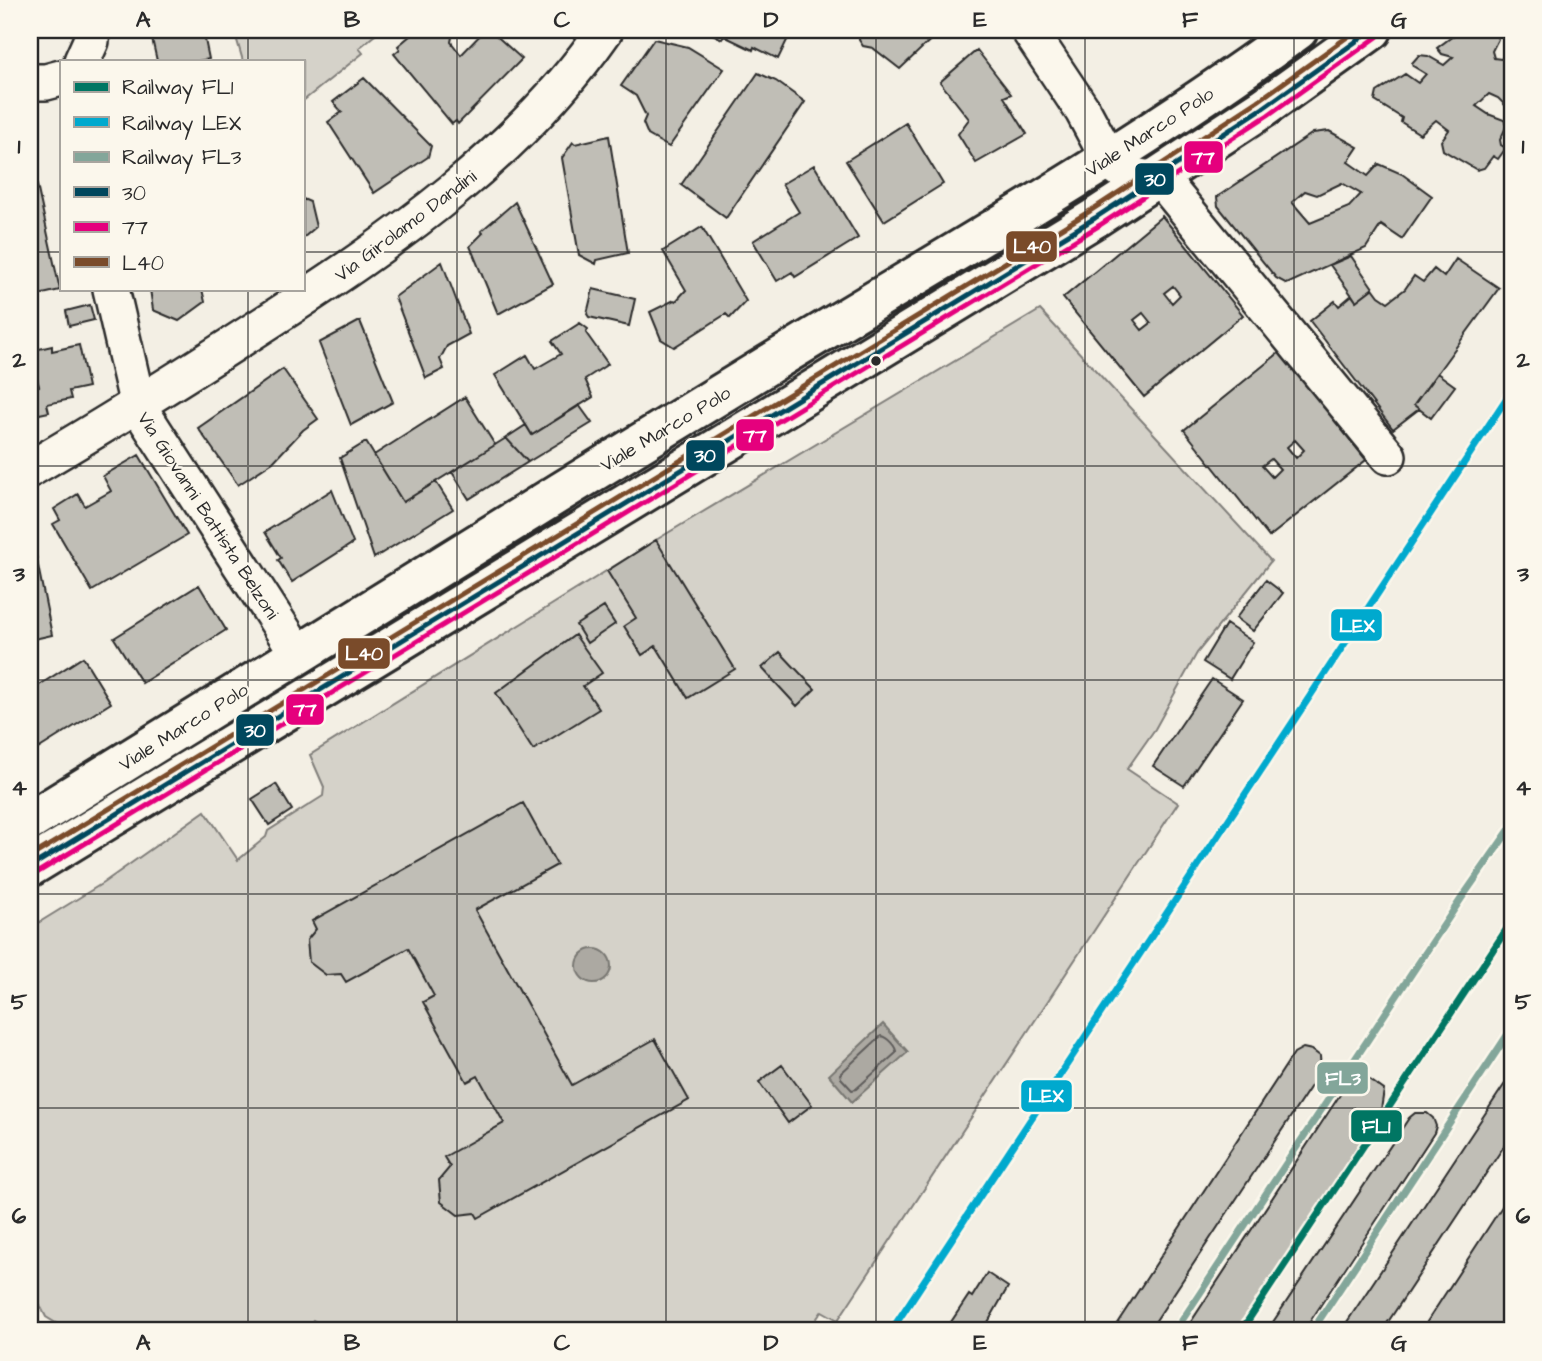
<svg xmlns="http://www.w3.org/2000/svg" width="1542" height="1361" viewBox="0 0 1542 1361" font-family="'Architects Daughter',sans-serif">
<style>
.green{fill:#d5d2c9;stroke:#807e7a;stroke-width:2}
.water{fill:#aca9a2;stroke:#787772;stroke-width:2}
.lines{fill:none;stroke-linecap:round;stroke-linejoin:round}
.shore{stroke:#5f5d5b;stroke-width:2}
.building{fill:#c0beb6;stroke:#2b2b2b;stroke-width:2;fill-rule:evenodd}
.street-casing{stroke:#2b2b2b;stroke-width:40}
.primary-casing{stroke:#2b2b2b;stroke-width:44}
.street{stroke:#fbf7ec;stroke-width:35}
.primary{stroke:#fbf7ec;stroke-width:38}
.bus-1-casing{stroke:#fbf7ec;stroke-width:10}
.bus-2-casing{stroke:#fbf7ec;stroke-width:10}
.bus-3-casing{stroke:#fbf7ec;stroke-width:10}
.bus-1{stroke:#00475d;stroke-width:5}
.bus-2{stroke:#e5007d;stroke-width:5}
.bus-3{stroke:#7a4b2a;stroke-width:5}
.rail-1-casing{stroke:#fbf7ec;stroke-width:12}
.rail-2-casing{stroke:#fbf7ec;stroke-width:12}
.rail-3-casing{stroke:#fbf7ec;stroke-width:12}
.rail-1{stroke:#007663;stroke-width:7}
.rail-2{stroke:#00a9ce;stroke-width:7}
.rail-3{stroke:#83a69a;stroke-width:7}
.grid{fill:none;stroke:#2b2b2b;stroke-width:2;stroke-opacity:0.55}
.bus-dot{fill:#2b2b2b;stroke:#fbf7ec;stroke-width:2.5}
.labels{text-anchor:middle;stroke-width:5;stroke-linejoin:round;paint-order:stroke}
.street-label{font-size:19px;fill:#2b2b2b;stroke:#fbf7ec}
.line-badge{stroke:#fbf7ec;stroke-width:2.5}
.badge-label{font-size:19px;text-anchor:middle;font-weight:bold;fill:#fff}
.neatline{fill:none;stroke:#2b2b2b;stroke-width:2.5}
.grid-label{font-size:23px;text-anchor:middle;font-weight:bold;fill:#2b2b2b}
</style>
<rect width="100%" height="100%" fill="#f3efe4"/>
<filter id="ink" filterUnits="userSpaceOnUse"><feTurbulence type="fractalNoise" baseFrequency=".0143" numOctaves="2"/><feDisplacementMap in="SourceGraphic" scale="14" xChannelSelector="R" yChannelSelector="G"/><feConvolveMatrix kernelMatrix="1 2 1 2 8 2 1 2 1" color-interpolation-filters="sRGB"/></filter>
<g filter="url(#ink)">
<path class="green" d="M234,30h147l-22,18 4,5 -60,48v-40h-60z
M1040,310l231,251 -74,92 -42,76 -28,40 51,34 -340,517 -16,-9 -14,20h-477l-18,-11 -8,11h-236l-23,-14 -16,-31v-358l73,-45 102,-72 33,49 28,-23 2,-6 55,-35 1,-9 -14,-32 346,-215z"/>
<path class="water" d="M577 966a17 17 0 1 1 34 0a17 17 0 1 1-34 0Z
M883,1024l25,28 -56,50 -23,-27z"/>
<g class="lines">
<path class="shore" d="M881,1036c6,1 16,11 15,17l-40,36 -4,1 -11,-12 -1,-4z"/>
</g>
<path class="building" d="M150,30h53l6,29 -11,2h-41z
M417,30h24l5,6 3,-2 3,3 -1,5 10,13 24,-25h5l32,29 -64,65 -2,-3 -4,3 -58,-70 6,-5 -2,-3z
M705,30h87l-14,29 -24,-12 -1,3 -29,-14 -2,3z
M854,30h87l-41,39 -27,-21 -10,-2 -4,-6 1,-7z
M1461,30h32l5,9 -6,12 2,7 7,1 11,-10v63l-14,-14 -9,-4 -13,12 12,8 16,6 3,5 -7,15 1,5 5,3 -8,11 -5,-3 -9,12 -7,2 -34,-20 -2,-9 8,-11 -13,-10 -16,14 -19,-12 1,-4 -27,-17 2,-9 28,-18 13,9 8,-9 -13,-8 -1,-3 7,-8 9,1 16,9 9,-8 -11,-3 -5,-6z
M654,39l34,8 36,22 -55,78 -21,-12 -5,-12 3,-7 -10,-20 -15,-10z
M977,50l34,44 -7,3 23,37 -51,29 -18,-29 11,-15 -29,-37z
M758,73l18,8 29,21 -79,116 -45,-33z
M364,78l67,68 -3,11 -54,36 -46,-71 14,-10 -9,-10z
M906,123l37,61 -59,37 -38,-60z
M1329,131l29,16 -10,15 20,14 11,-12 23,10 30,22 -30,43 -21,-14 -15,23 -79,36 -11,-6 -58,-72 -1,-9 96,-64zM1342,183l19,11 -12,13 -39,16 -18,-21 13,-11 12,4z
M609,136l19,117 -31,7 -1,4 -17,-9 -17,-97 11,-16 2,2z
M814,165l44,73 -63,39 -3,-5 -15,9 -24,-40 46,-29 -17,-28z
M33,167l27,123 -30,7v-129z
M303,199l7,3 6,25 -13,11z
M515,202l38,82 -55,30 -28,-68 13,-13 -2,-2z
M1162,216l81,99 -99,82 -81,-99zM1173,286l7,9 -8,8 -8,-10zM1143,313l8,10 -9,7 -8,-10z
M702,227l44,74 -16,17 -4,-4 -52,33 -13,-8 -11,-27 24,-12 2,1 10,-11 -23,-39z
M1351,256l22,32 -17,13 -26,-36z
M1456,259l43,29 -85,117 5,4 -26,20 -83,-108 25,-20 4,5 13,-11 4,6 17,-13 6,8 9,6 17,-13 9,-13 9,6 11,-13 10,8z
M442,262l27,72 -22,12 -7,13 4,10 -18,9 -31,-81z
M150,289h52l3,13 -26,19 -26,-11z
M593,289l42,10 -6,27 -40,-9 -2,-3z
M90,305l4,15 -25,6 -3,-15z
M360,321l33,81 -42,23 -32,-82z
M580,323l8,6 -2,4 22,31 -23,15 8,18 -61,38 -37,-60 32,-20 8,14 26,-15 -9,-13z
M79,345l9,42 -19,4 2,8 -24,5 2,8 -19,4v-28l9,-2 -5,-18 -4,1v-18l22,-5v5z
M1280,352l86,108 -97,77 -85,-107zM1295,440l9,10 -8,8 -9,-11zM1271,459l9,10 -8,8 -10,-11z
M283,369l35,50 -15,11 -30,32 -35,23 -40,-57z
M1437,373l18,13 -24,32 -17,-13z
M465,397l30,48 -92,57 -29,-47z
M579,405l13,18 -64,39 -22,-24 20,-13 6,10z
M506,438l22,24 -59,37 -17,-27z
M366,442l37,60 33,-20 17,27 -79,49 -34,-100z
M139,455l48,80 -95,56 -39,-67 7,-4 -6,-11 24,-15 7,12 26,-15 -8,-15z
M332,490l21,53 -61,39 -14,-22 3,-2 -16,-26z
M656,540l79,129 -47,29 -32,-52 -14,9 -18,-29 12,-8 -29,-47z
M33,541l19,94 -22,5v-98z
M1266,580l17,13 -30,38 -17,-13z
M199,585l27,45 -84,53 -28,-45z
M604,607l11,17 -28,19 -11,-18z
M1226,624l27,18 -23,37 -27,-17z
M575,635l27,38 -19,13 16,23 -66,41 -37,-57z
M780,652l35,37 -18,17 -35,-38z
M83,657l28,46 -81,51v-63z
M1212,679l31,20 -59,87 -31,-20z
M276,784l16,26 -23,15 -17,-26z
M523,803l34,62 -82,45 97,175 83,-46 34,61 -211,118 -3,-5 -17,2 -17,-13 -2,-22 11,-13 -6,-10 60,-34 -26,-47 -11,6 -44,-80 11,-6 -26,-48 -62,34 -5,-8 -15,1 -17,-13 -2,-22 9,-11 -4,-8z
M1303,1048l9,2 8,6 1,15 -172,260h-37l182,-278z
M782,1065l30,40 -24,18 -29,-41z
M1512,1073v61l-130,197h-41z
M1359,1080h11l14,10 -3,20 -145,221h-51l162,-247z
M1415,1113h12l6,5 3,8 -2,7 -130,198h-37l142,-213z
M1512,1191v140h-91z
M987,1273l21,14 -25,44h-38l24,-36 3,2z"/>
<g class="lines">
<g class="street-casing">
<path id="street" d="M1029,30l54,81 28,52 17,12 17,3h15l228,278
M82,61l9,-20 1,-11
M30,82h16l15,-4
M111,289l27,117 161,249
M30,469c81,-47 160,-97 239,-148 125,-81 250,-167 336,-291"/>
</g>
<g class="primary-casing">
<path id="primary" d="M30,821c247,-153 493,-307 741,-458 177,-108 360,-210 527,-333
M30,867l1065,-649 168,-110 109,-78"/>
</g>
<use href="#street" class="street"/>
<use href="#primary" class="primary"/>
<g class="bus-1-casing">
<path id="bus-1" d="M30,867l1065,-649 168,-110 109,-78"/>
</g>
<g class="bus-2-casing">
<path id="bus-2" d="M35,874l1065,-649 168,-110 109,-78"/>
</g>
<g class="bus-3-casing">
<path id="bus-3" d="M30,857l1060,-646 168,-110 99,-71"/>
</g>
<use href="#bus-1" class="bus-1"/>
<use href="#bus-2" class="bus-2"/>
<use href="#bus-3" class="bus-3"/>
<g class="rail-1-casing">
<path id="rail-1" d="M1241,1331l271,-410"/>
</g>
<g class="rail-2-casing">
<path id="rail-2" d="M891,1331l621,-941"/>
</g>
<g class="rail-3-casing">
<path id="rail-3" d="M1175,1331l286,-432 51,-73
M1312,1331l200,-303"/>
</g>
<use href="#rail-1" class="rail-1"/>
<use href="#rail-2" class="rail-2"/>
<use href="#rail-3" class="rail-3"/>
</g>
</g>
<path class="grid" d="M248,30v31M457,30v1301M666,30v1301M876,30v1301M1085,30v1301M1294,30v1301M30,252h31M303,252h1209M248,289v1042M30,466h1482M30,680h1482M30,894h1482M30,1108h1482"/>
<circle class="bus-dot" cx="876" cy="361" r="6"/>
<g class="labels">
<g class="street-label">
<text transform="translate(1149 131) rotate(-33)" y="7">Viale Marco Polo</text>
<text transform="translate(405 225) rotate(-37)" y="7">Via Girolamo Dandini</text>
<text transform="translate(665 428) rotate(-31)" y="7">Viale Marco Polo</text>
<text transform="translate(209 515) rotate(57)" y="7">Via Giovanni Battista Belzoni</text>
<text transform="translate(183 726) rotate(-32)" y="7">Viale Marco Polo</text>
</g>
</g>
<g class="line-badge">
<rect x="1183" y="140" width="41" height="34" rx="7" fill="#e5007d"/>
<rect x="1134" y="162" width="41" height="34" rx="7" fill="#00475d"/>
<rect x="1005" y="230" width="53" height="33" rx="7" fill="#7a4b2a"/>
<rect x="735" y="418" width="40" height="34" rx="7" fill="#e5007d"/>
<rect x="685" y="439" width="41" height="33" rx="7" fill="#00475d"/>
<rect x="1330" y="608" width="53" height="34" rx="7" fill="#00a9ce"/>
<rect x="337" y="637" width="54" height="33" rx="7" fill="#7a4b2a"/>
<rect x="285" y="693" width="40" height="33" rx="7" fill="#e5007d"/>
<rect x="235" y="713" width="40" height="34" rx="7" fill="#00475d"/>
<rect x="1316" y="1061" width="53" height="34" rx="7" fill="#83a69a"/>
<rect x="1020" y="1079" width="53" height="34" rx="7" fill="#00a9ce"/>
<rect x="1350" y="1109" width="53" height="34" rx="7" fill="#007663"/>
</g>
<g class="badge-label">
<text x="1203" y="164">77</text>
<text x="1155" y="186">30</text>
<text x="1032" y="253">L40</text>
<text x="755" y="442">77</text>
<text x="705" y="462">30</text>
<text x="1357" y="632">LEX</text>
<text x="364" y="660">L40</text>
<text x="305" y="716">77</text>
<text x="255" y="737">30</text>
<text x="1343" y="1085">FL3</text>
<text x="1046" y="1102">LEX</text>
<text x="1376" y="1133">FL1</text>
</g>
<rect width="1542" height="1361" fill="none" stroke="#fbf7ec" stroke-width="77"/>
<rect x="60" y="60" width="245" height="231" fill="#fbf7ec" stroke="#a8a59f" stroke-width="2"/>
<rect x="74" y="82" width="35" height="10" fill="#007663" stroke="#a8a59f" stroke-width="2"/>
<text x="122" y="94" font-size="21" fill="#2b2b2b">Railway FL1</text>
<rect x="74" y="117" width="35" height="10" fill="#00a9ce" stroke="#a8a59f" stroke-width="2"/>
<text x="122" y="130" font-size="21" fill="#2b2b2b">Railway LEX</text>
<rect x="74" y="152" width="35" height="10" fill="#83a69a" stroke="#a8a59f" stroke-width="2"/>
<text x="122" y="164" font-size="21" fill="#2b2b2b">Railway FL3</text>
<rect x="74" y="187" width="35" height="10" fill="#00475d" stroke="#a8a59f" stroke-width="2"/>
<text x="122" y="200" font-size="21" fill="#2b2b2b">30</text>
<rect x="74" y="222" width="35" height="10" fill="#e5007d" stroke="#a8a59f" stroke-width="2"/>
<text x="122" y="234" font-size="21" fill="#2b2b2b">77</text>
<rect x="74" y="257" width="35" height="10" fill="#7a4b2a" stroke="#a8a59f" stroke-width="2"/>
<text x="122" y="270" font-size="21" fill="#2b2b2b">L40</text>
<rect x="38" y="38" width="1466" height="1284" class="neatline"/>
<g class="grid-label">
<text x="143" y="27">A</text>
<text x="352" y="27">B</text>
<text x="562" y="27">C</text>
<text x="771" y="27">D</text>
<text x="980" y="27">E</text>
<text x="1190" y="27">F</text>
<text x="1399" y="27">G</text>
<text x="19" y="153">1</text>
<text x="1523" y="153">1</text>
<text x="19" y="367">2</text>
<text x="1523" y="367">2</text>
<text x="19" y="581">3</text>
<text x="1523" y="581">3</text>
<text x="19" y="795">4</text>
<text x="1523" y="795">4</text>
<text x="19" y="1009">5</text>
<text x="1523" y="1009">5</text>
<text x="19" y="1223">6</text>
<text x="1523" y="1223">6</text>
<text x="143" y="1350">A</text>
<text x="352" y="1350">B</text>
<text x="562" y="1350">C</text>
<text x="771" y="1350">D</text>
<text x="980" y="1350">E</text>
<text x="1190" y="1350">F</text>
<text x="1399" y="1350">G</text>
</g>
</svg>
